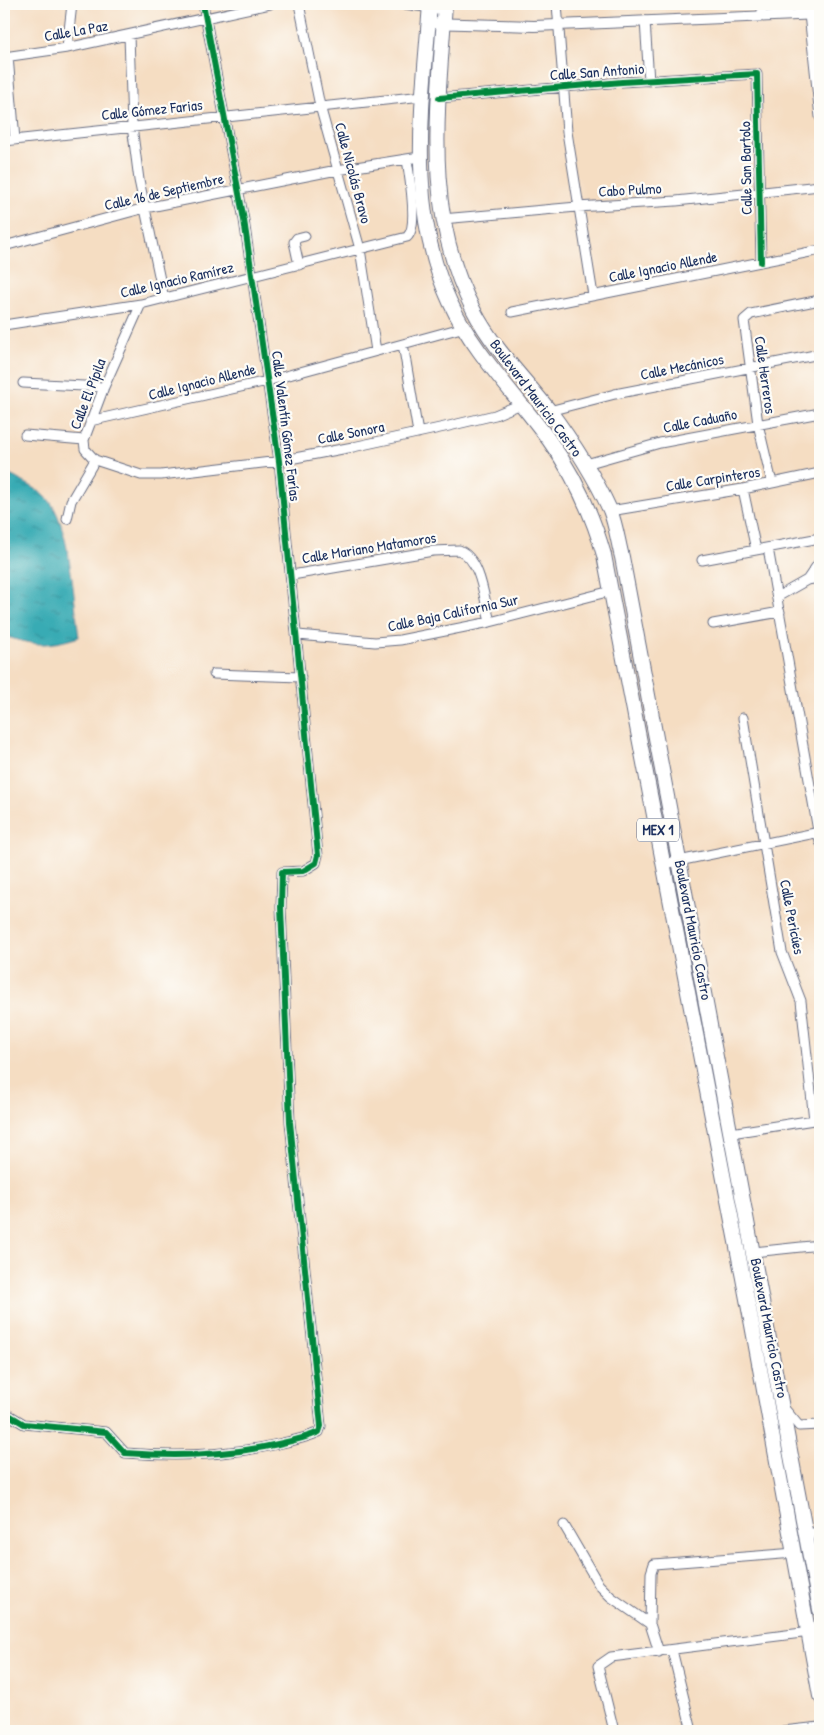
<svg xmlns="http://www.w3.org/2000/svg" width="824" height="1735" viewBox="0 0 824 1735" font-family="'Patrick Hand',sans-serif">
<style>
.water{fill:url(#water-ripples);stroke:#2a6d89}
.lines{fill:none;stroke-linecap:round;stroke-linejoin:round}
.minor-casing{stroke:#676c81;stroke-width:11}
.tertiary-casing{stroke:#676c81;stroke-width:12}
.primary-casing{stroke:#676c81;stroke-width:16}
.minor{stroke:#fff;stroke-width:9}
.tertiary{stroke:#fff;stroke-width:10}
.primary{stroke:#fff;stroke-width:14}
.cycleway-casing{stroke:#fdfcf7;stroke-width:9}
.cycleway{stroke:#00873e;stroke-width:6}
.labels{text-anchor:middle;stroke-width:4.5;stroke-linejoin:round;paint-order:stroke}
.shield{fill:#fdfcf7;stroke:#5f6c8c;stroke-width:1}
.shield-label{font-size:14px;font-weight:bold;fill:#1b2f5e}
.street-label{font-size:15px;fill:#1b2f5e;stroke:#fdfcf7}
</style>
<defs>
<pattern id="water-ripples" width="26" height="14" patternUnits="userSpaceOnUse" patternTransform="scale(1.25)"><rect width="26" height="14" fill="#39abb4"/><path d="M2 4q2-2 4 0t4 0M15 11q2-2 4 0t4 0" fill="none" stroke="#2f8c96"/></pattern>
</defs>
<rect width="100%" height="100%" fill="#fdfcf7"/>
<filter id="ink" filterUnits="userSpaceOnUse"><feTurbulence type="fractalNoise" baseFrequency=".02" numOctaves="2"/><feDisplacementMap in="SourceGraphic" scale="10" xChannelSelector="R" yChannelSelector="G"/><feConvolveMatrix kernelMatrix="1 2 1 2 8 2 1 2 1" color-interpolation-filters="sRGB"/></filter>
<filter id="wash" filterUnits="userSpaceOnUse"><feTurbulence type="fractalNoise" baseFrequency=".0096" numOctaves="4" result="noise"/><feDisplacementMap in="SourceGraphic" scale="20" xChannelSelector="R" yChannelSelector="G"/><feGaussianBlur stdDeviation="1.12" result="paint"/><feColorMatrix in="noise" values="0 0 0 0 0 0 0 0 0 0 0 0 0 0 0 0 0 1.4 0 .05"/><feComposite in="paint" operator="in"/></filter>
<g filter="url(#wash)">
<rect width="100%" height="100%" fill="#f5ddc2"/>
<path class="water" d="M4,471c13,9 31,15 42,26 24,22 28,107 33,140 -33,10 -42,9 -75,-1z"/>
</g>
<g filter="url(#ink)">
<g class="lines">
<g class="minor-casing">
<path id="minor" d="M299,4l21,102 40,143 16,102
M404,4l41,6
M557,4l10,128 26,163
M762,4v11
M809,14l11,103
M645,21l4,60
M129,35l3,91 7,54 25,119
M67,48l5,-44
M8,56l7,84
M4,57l63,-9 203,-44
M439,98l183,-16 135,-8 4,188
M4,141l419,-45
M442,219l135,-12 99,-6 144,-15
M4,246l141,-38 192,-38 76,-12
M299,265l-5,-23 3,-4 8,-2
M141,304l-37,83 -20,53 1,9 10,11 46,15h20l118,-14 74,-14 96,-21 46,-11 26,-11
M512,312l308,-62
M4,325l137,-21 266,-67c12,-10 2,-62 0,-78
M403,344l15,89
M23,383l81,4
M549,411l66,-17 205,-40
M90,421l177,-40 198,-54
M25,435l59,5
M586,464l74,-21 160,-30
M772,483l-14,-59 -14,-104 7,-6 69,-14
M743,489l13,61
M610,511l133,-22 77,-16
M67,519l4,-18 24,-41
M768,548l52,294
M702,560l118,-22
M292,575l141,-24 26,-1c23,10 25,50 31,72
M807,580l13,-2
M777,597l30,-17 13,-19
M713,624l67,-12
M298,635l77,7 25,-2 90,-18 121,-31
M214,674l87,3
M743,718l39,234 19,49 13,119
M664,864l156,-32
M731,1133l89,-14
M754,1252l66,-7
M783,1407l16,19 21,-1
M4,1412l20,12 82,8 19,21c52,4 102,3 153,-9 14,-3 28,-6 41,-12l2,-6 -31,-304 -9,-215 1,-35 21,-1 13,-8 2,-8 -39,-394 -35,-241 -41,-216
M564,1525l35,60 12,12 39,27 9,28
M806,1534l14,-2
M650,1624l1,-51 3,-9 141,-11
M672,1650l20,81
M614,1731l-16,-65 13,-9 199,-25
M783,1731l37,-4"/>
</g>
<g class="tertiary-casing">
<path id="tertiary" d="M429,23l105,3 286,-12
M810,1632l10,-1"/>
</g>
<g class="primary-casing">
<path id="primary" d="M430,4c-7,99 -24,204 20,298 24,52 66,92 99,138 26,36 43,73 55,115l148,770 68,371
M445,4c-7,104 -22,211 29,307 19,37 50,67 75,99 23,31 45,65 61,100 6,15 8,32 12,47l198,1053"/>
</g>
<use href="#minor" class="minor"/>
<use href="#tertiary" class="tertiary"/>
<use href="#primary" class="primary"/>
<g class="cycleway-casing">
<path id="cycleway" d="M439,98l183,-16 135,-8 4,188
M4,1412l20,12 82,8 19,21c52,4 102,3 153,-9 14,-3 28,-6 41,-12l2,-6 -31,-304 -9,-215 1,-35 21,-1 13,-8 2,-8 -39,-394 -35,-241 -41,-216"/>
</g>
<use href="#cycleway" class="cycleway"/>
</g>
</g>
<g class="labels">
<rect class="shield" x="637" y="818.5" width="42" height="23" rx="4"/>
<g class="shield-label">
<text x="658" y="835">MEX 1</text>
</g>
<g class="street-label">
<text transform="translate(76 31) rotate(-10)" y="5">Calle La Paz</text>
<text transform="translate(597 72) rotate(-4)" y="5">Calle San Antonio</text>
<text transform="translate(152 110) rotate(-6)" y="5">Calle Gómez Farias</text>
<text transform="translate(746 168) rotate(-91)" y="5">Calle San Bartolo</text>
<text transform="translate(353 173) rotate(75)" y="5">Calle Nicolás Bravo</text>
<text transform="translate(630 190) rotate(-3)" y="5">Cabo Pulmo</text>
<text transform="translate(164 192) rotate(-13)" y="5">Calle 16 de Septiembre</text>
<text transform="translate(663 267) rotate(-11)" y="5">Calle Ignacio Allende</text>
<text transform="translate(177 280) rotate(-13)" y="5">Calle Ignacio Ramírez</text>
<text transform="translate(682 367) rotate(-11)" y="5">Calle Mecánicos</text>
<text transform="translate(765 375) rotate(82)" y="5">Calle Herreros</text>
<text transform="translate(202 382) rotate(-14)" y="5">Calle Ignacio Allende</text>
<text transform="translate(88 394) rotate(-69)" y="5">Calle El Pípila</text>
<text transform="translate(536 398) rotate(53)" y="5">Boulevard Mauricio Castro</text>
<text transform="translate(700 421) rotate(-11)" y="5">Calle Caduaño</text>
<text transform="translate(286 426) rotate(83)" y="5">Calle Valentín Gómez Farías</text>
<text transform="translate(351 433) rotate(-11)" y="5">Calle Sonora</text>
<text transform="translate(713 479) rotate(-9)" y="5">Calle Carpinteros</text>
<text transform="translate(369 548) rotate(-9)" y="5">Calle Mariano Matamoros</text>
<text transform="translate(453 613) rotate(-12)" y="5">Calle Baja California Sur</text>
<text transform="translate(792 917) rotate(79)" y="5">Calle Pericúes</text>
<text transform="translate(693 930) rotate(79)" y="5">Boulevard Mauricio Castro</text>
<text transform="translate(769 1328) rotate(79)" y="5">Boulevard Mauricio Castro</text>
</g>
</g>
<rect width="824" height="1735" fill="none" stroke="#fdfcf7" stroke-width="20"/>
</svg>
